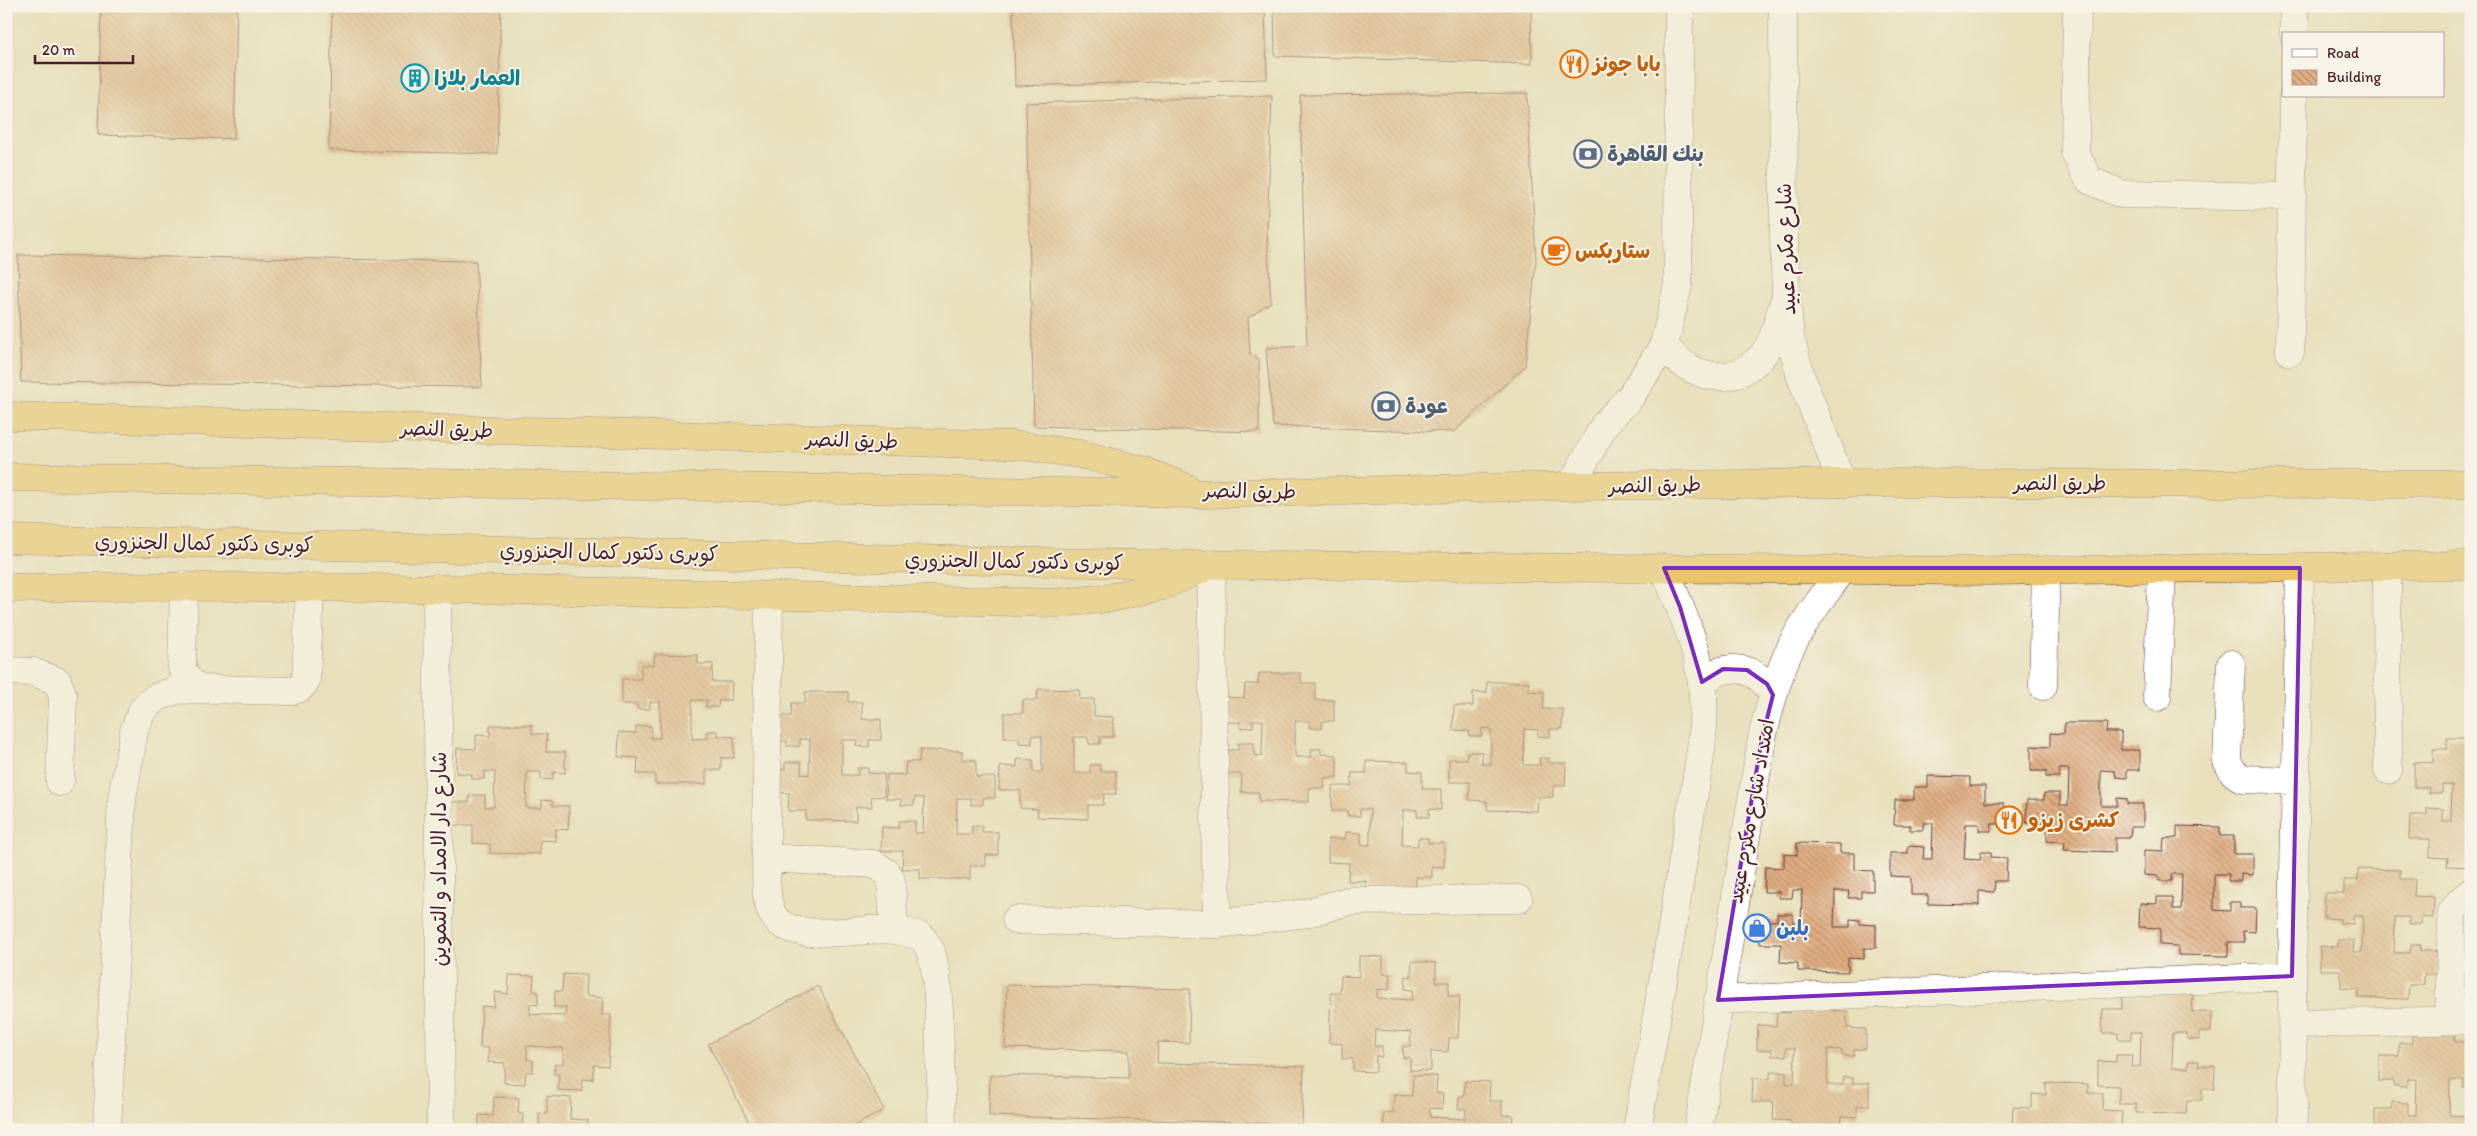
<svg xmlns="http://www.w3.org/2000/svg" width="2477" height="1136" viewBox="0 0 2477 1136" font-family="Itim,'Playpen Sans Arabic',sans-serif">
<style>
.building{fill:url(#building-back-hatch)}
.lines{fill:none;stroke-linecap:round;stroke-linejoin:round}
.minor-casing{stroke:#623c41;stroke-width:29}
.highway-casing{stroke:#623c41;stroke-width:29}
.minor{stroke:#fff;stroke-width:28}
.highway{stroke:#ecc569;stroke-width:28}
.marked{fill:none;stroke:#7b2cbf;stroke-width:4;stroke-linejoin:round}
.labels{text-anchor:middle;stroke-width:4;stroke-linejoin:round;paint-order:stroke}
.food-label{font-size:21px;font-weight:bold;fill:#c56008;stroke:#f7f3e8;text-anchor:start}
.culture-label{font-size:21px;font-weight:bold;fill:#0d838f;stroke:#f7f3e8;text-anchor:start}
.service-label{font-size:21px;font-weight:bold;fill:#4e5e75;stroke:#f7f3e8;text-anchor:start}
.street-label{font-size:21px;fill:#4a1f2b;stroke:#f7f3e8}
.shop-label{font-size:21px;font-weight:bold;fill:#366cbe;stroke:#f7f3e8;text-anchor:start}
</style>
<defs>
<pattern id="building-back-hatch" width="6" height="6" patternUnits="userSpaceOnUse" patternTransform="scale(1.25)"><rect width="6" height="6" fill="#dfad81"/><path d="M-1 5l2 2M0 0l6 6M5-1l2 2" fill="none" stroke="#b78c6a"/></pattern>
</defs>
<rect width="100%" height="100%" fill="#f7f3e8"/>
<filter id="ink" filterUnits="userSpaceOnUse"><feTurbulence type="fractalNoise" baseFrequency=".02" numOctaves="2"/><feDisplacementMap in="SourceGraphic" scale="10" xChannelSelector="R" yChannelSelector="G"/><feConvolveMatrix kernelMatrix="1 2 1 2 8 2 1 2 1" color-interpolation-filters="sRGB"/></filter>
<filter id="wash" filterUnits="userSpaceOnUse"><feTurbulence type="fractalNoise" baseFrequency=".0096" numOctaves="4" result="noise"/><feDisplacementMap in="SourceGraphic" scale="20" xChannelSelector="R" yChannelSelector="G"/><feGaussianBlur stdDeviation="1.12" result="paint"/><feColorMatrix in="noise" values="0 0 0 0 0 0 0 0 0 0 0 0 0 0 0 0 0 1.4 0 .05"/><feComposite in="paint" operator="in"/></filter>
<g filter="url(#wash)">
<rect width="100%" height="100%" fill="#e8e0bb"/>
<g id="blocks">
<path class="building" d="M101,6h136l-3,133 -136,-4z
M332,6h169l-4,148 -168,-4z
M1013,6h252l2,73 -252,7z
M1274,6h257l1,58 -257,-8z
M1527,93l9,168 -11,105 -71,66 -181,-6 -7,-78 41,-2 -7,-251z
M1272,96l-5,136 4,70 -23,16 2,37 9,4v73l-225,-6 -8,-323z
M18,255l458,6 6,126 -461,-5z
M655,654l43,1v9h15l-1,18h20l-1,18h-12l-1,7h-12l1,-7h-15v39l16,-1v-7h10v5l16,1v21h-13v12h-15v14h-51v-10h-18l1,-16 -20,-1 1,-25 17,1v-7h15v12h9v-36h-10v7h-13v-5h-15v-25h19v-14h13z
M1259,673h42v10h14v17h19v21h-12v7h-13l1,-7h-15v36h16v-8h10v5l16,1v22l-13,1 1,10h-16v14l-50,-1v-9h-18l1,-18h-22l1,-24h17v-7h16v12l8,1 1,-36h-10v7l-13,1v-6h-15l1,-25 18,1 1,-14h13z
M1487,682h42v9l15,1 -1,17h20l-1,20h-12v8l-12,-1v-6l-14,-1 -1,36h17l-1,-7h10l1,5h16l-1,23h-12v11h-15l-1,14 -50,-1v-9l-18,-1 1,-18h-21v-23h18v-7h15v12h9v-35l-9,-1v8h-13v-5l-16,-1 1,-24h19v-14l14,1z
M1038,689l42,1 -1,9h15v17l19,1v20h-13v7h-11l-1,-7h-14v36h16v-8h10v6h16v23h-12l-1,11h-15v14l-51,-2 1,-8 -18,-1v-18h-21l1,-24 17,1v-8l16,1v12h9v-36h-10v8l-13,-1v-5h-15v-25h19v-13h14z
M805,692h43v10h14v17h19v21h-12v7l-13,-1 1,-6h-15v35h16v-7h10v5l16,1v22l-13,1 1,10h-16v14l-50,-1v-9h-18l1,-18 -22,-1 1,-23h17v-7h16v12l8,1 1,-36h-10v7h-13v-5h-15l1,-25h18l1,-13h13z
M2065,723h42l-1,9h15v18h19v20h-13v8l-11,-1 -1,-6 -14,-1v36h16v-8l10,1v5h16v23h-12l-1,11h-15v14l-51,-2 1,-8 -18,-1v-18h-21l1,-23h17v-7h16v12h8l1,-36h-10v8h-13v-6h-15v-25l19,1v-14l14,1z
M490,725h42v9h15l-1,18h19v21l-12,-1v8l-12,-1v-7h-14l-1,36h16v-8l10,1 1,5h16l-1,24 -12,-1v12l-16,-1v14l-50,-1v-9l-17,-1v-18h-21v-23h17l1,-7h15v12h9l1,-35 -10,-1 -1,8h-12v-5l-16,-1 1,-25 19,1v-14l14,1z
M2447,738h24v129l-24,-1 1,-8 -18,-1v-18h-21l1,-24h17v-7l16,1v12h8l1,-36h-10v8h-13v-6h-15v-25l19,1v-14h14z
M920,750l42,1v9h14v17h19v21h-12v7h-12v-7h-14l-1,36h16v-8h10v6h16v23h-12v11h-16v13h-50v-10h-18l1,-18h-22l1,-24 17,1v-7h16v12h8l1,-35 -9,-1 -1,8h-13v-6h-15l1,-25 18,1 1,-13h13z
M1366,761l42,1v9l14,1v17h19v21l-12,-1v8h-12v-7h-14l-1,35 16,1v-8h10v5h16v24l-12,-1v11h-16v14l-50,-1v-9h-18l1,-18 -21,-1v-23h17l1,-7 15,1v12h9v-36h-10v7h-12l-1,-5h-15v-25h19l1,-13h14z
M1928,776l42,1v9h15v17h19l-1,21h-11l-1,7h-12v-7h-13l-2,35 16,1 1,-8h10v5l16,1 -1,23h-11l-1,11 -15,-1v14l-51,-1v-9h-17v-18l-21,-1v-23h18v-7l16,1 -1,12h9l1,-36h-10v7h-13v-5h-16l1,-25h19v-13h14z
M2177,826l43,1v9h14v18h19v21l-12,-1v7h-13l1,-7h-15v36l16,1v-9h10v6h16l-1,24 -12,-1 1,11h-16v14l-50,-1v-9l-18,-1v-17l-21,-1 1,-24 17,1v-7h16v12h8l1,-35h-10v7h-13v-5l-15,-1v-25l19,1 1,-13h13z
M1797,843l43,1v9h14v17l19,1v20h-12v7h-13l1,-7h-14l-1,36h16v-8l10,1v4l16,1v23h-12v11l-16,-1v14l-50,-1v-8l-18,-1 1,-18h-21v-24l17,1v-7h16v12h8l1,-36h-9l-1,8h-13l1,-6h-16l1,-25 19,1v-14l13,1z
M2358,869l42,1v9h15l-1,17 20,1 -1,21 -12,-1v7h-12v-7h-14l-1,36h16l1,-8h10l-1,6h17l-1,23h-12v11h-15l-1,14 -50,-1v-9l-17,-1v-18h-21v-24l18,1v-7h16l-1,12h9l1,-36h-10v8l-13,-1v-4l-16,-1 1,-25h19v-13h14z
M1359,956l24,1v17h7l-1,16 -12,-1v9l35,2 1,-10 -8,-1 1,-13 5,1 1,-16 24,2v19h13l-1,14h12l-2,42h-9l-1,14 -17,-1v20l-21,-1v-12h-7v-12h7l1,-14 -36,-2 -1,16h8v11l-6,-1v16l-23,-1v-12h-11v-15l-13,-1 2,-50h9l1,-17 18,1z
M563,974l23,1 -1,21 18,2 -1,17h9l-3,51 -14,-1 -1,15 -11,-1v12l-24,-1 1,-16h-5l1,-10h8v-16l-36,-2v14h6v12h-7l-1,12 -21,-1 1,-20 -17,-1 1,-14h-9l2,-42 12,1 1,-15 13,2 1,-19 25,1 -1,15 5,1v13l-8,-1v10l35,2 1,-9h-12l1,-16h7z
M1007,985l183,4 -1,54 -31,-1 -1,21 147,3 -2,58 -313,-8 1,-41 139,3v-27l-124,-3z
M818,986l66,124 -37,20h-94l-45,-86z
M2178,994l15,1 -1,17h20l-1,20h-12v8l-12,-1v-6h-14l-1,35h16l1,-7h10l-1,5h17l-1,23h-12v11h-15l-1,14 -50,-1v-9h-17v-18l-21,-1v-24l18,1v-7h16l-1,12h9l1,-35h-10v7h-13v-6h-16l1,-24h19v-13z
M1791,1001l42,1v9h14v17l19,1v20h-12v7h-12v-6l-14,-1 -1,36h16v-8l10,1v5h16v23h-12v11l-15,-1 -1,14 -50,-1v-8l-18,-1 1,-18h-22l1,-24 17,1v-7h16v12h8l1,-36h-9v8h-14v-6h-15l1,-25 18,1 1,-14 13,1z
M2412,1032l43,1v9h14l2,45h-8l1,-7h-14l-1,35 16,1v-8h6v22h-96v-21h17v-7l16,1v12h8l1,-36h-9l-1,8 -13,-1v-5h-15v-25h20v-13h13z
M1413,1075l24,1 -1,17 7,1 -1,15 -12,-1v9l35,2 1,-10h-8l1,-13h5l1,-15 25,1 -1,19h13v14h11l-1,15h-129l1,-18 9,1 1,-18 18,1z
M2046,1083l42,1v9h15l-1,17 20,1 -1,19h-109l1,-23 19,1v-14l14,1z
M547,1096l24,2 -1,21 18,1 -1,10 -48,-1v-16l8,1z
M494,1097l25,1 -1,15 5,1 -1,13 -7,-1 -1,4h-36l1,-15 14,1z"/>
</g>
</g>
<g filter="url(#ink)">
<use href="#blocks" fill-opacity="0" stroke="#623c41" stroke-width="1"/>
<g class="lines">
<g class="minor-casing">
<path id="minor" d="M1783,6l1,233 2,57 4,41 11,40 41,106
M2077,6l-2,147 14,27 32,14 170,3
M2294,34v-28
M1664,345c25,33 67,45 98,11 12,-14 16,-37 22,-54
M2290,352l3,-256
M1571,486l34,-62 26,-28 33,-51 14,-60 1,-279
M1211,564l6,360
M2387,566l1,204
M184,585l-2,83c4,10 9,16 19,21l91,2 8,-3 6,-7 4,-95
M437,588l4,542
M769,596l-3,262c1,17 -2,43 7,57 18,31 92,11 122,15 9,1 18,4 27,7l9,14 5,23 3,37 3,119
M2231,664l-4,97 6,11 10,7 52,2
M6,671l27,1 24,9 6,15 -3,86
M1702,682c25,-21 56,-16 71,13
M2043,686l3,-116
M2157,697l5,-128
M766,858l108,6 13,9 4,7 3,50
M1016,920l201,4 90,-11 41,-12 170,-2
M1718,1000l574,-24
M2449,1020l3,-108 8,-11 11,-9
M2292,1024l179,-4
M107,1130l15,-331 12,-68 8,-20 13,-13 21,-8 25,-1
M1637,1130c17,-99 35,-197 50,-296 8,-49 21,-101 15,-151 -5,-40 -23,-78 -38,-115
M1698,1130l64,-392c8,-31 15,-62 29,-91 13,-28 34,-52 51,-77
M2293,1130l-1,-154 8,-408"/>
</g>
<g class="highway-casing">
<path id="highway" d="M6,416l1009,29 65,9 62,16 45,18
M6,477l1196,17 369,-8 271,-3 629,1
M6,539l1134,25 846,7 485,-6
M6,588c351,-5 701,6 1051,15l53,-5 52,-12 40,-17"/>
</g>
<use href="#minor" class="minor"/>
<use href="#highway" class="highway"/>
</g>
</g>
<path d="M0 0H2477V1136H0ZM1664,568h636l-8,408 -574,24 44,-262 11,-43 -6,-11 -20,-14 -24,-1 -21,13 -22,-75z" fill="#e8e0bb" fill-opacity=".55" fill-rule="evenodd"/>
<path class="marked" d="M1664,568h636l-8,408 -574,24 44,-262 11,-43 -6,-11 -20,-14 -24,-1 -21,13 -22,-75z"/>
<defs>
<g id="restaurant-ring" transform="scale(1.4375)"><circle r="9.5" fill="#f7f3e8" stroke="#e8710a" stroke-width="1.5"/><path d="M-5-6h1v4h1v-4h1v4h1v-4h1v5L-1.5 .5V6h-2V.5L-5-1ZM5-6V6H3V1.5H1.5Q1.5-4 5-6Z" fill="#e8710a"/></g>
<g id="building-ring" transform="scale(1.4375)"><circle r="9.5" fill="#f7f3e8" stroke="#0f9aa8" stroke-width="1.5"/><path d="M-4-6H4V6H1V3H-1V6H-4ZM-2.5-4.3h1.7v1.8h-1.7ZM.8-4.3h1.7v1.8H.8ZM-2.5-1h1.7V.8h-1.7ZM.8-1h1.7V.8H.8Z" fill="#0f9aa8"/></g>
<g id="bank-ring" transform="scale(1.4375)"><circle r="9.5" fill="#f7f3e8" stroke="#5c6f8a" stroke-width="1.5"/><path d="M-6-4H6V4H-6ZM0-2.3a2.3 2.3 0 1 0 0 4.6a2.3 2.3 0 1 0 0-4.6Z" fill="#5c6f8a"/></g>
<g id="cafe-ring" transform="scale(1.4375)"><circle r="9.5" fill="#f7f3e8" stroke="#e8710a" stroke-width="1.5"/><path d="M-5.5-4.5H6V0H3Q3 3.5 0 3.5H-2.5Q-5.5 3.5-5.5 0ZM3-3.2v2h1.7v-2ZM-6 4.5H4V6H-6Z" fill="#e8710a"/></g>
<g id="shop-ring" transform="scale(1.4375)"><circle r="9.5" fill="#f7f3e8" stroke="#3f7fe0" stroke-width="1.5"/><path d="M-5-2.5h2.3a2.7 3.5 0 0 1 5.4 0H5L5.5 6h-11ZM-1.5-2.5h3a1.5 2.3 0 0 0-3 0Z" fill="#3f7fe0"/></g>
</defs>
<g fill-rule="evenodd">
<use href="#restaurant-ring" x="1574" y="64"/>
<use href="#building-ring" x="415" y="78"/>
<use href="#bank-ring" x="1588" y="154"/>
<use href="#cafe-ring" x="1556" y="251"/>
<use href="#bank-ring" x="1386" y="406"/>
<use href="#restaurant-ring" x="2009" y="820"/>
<use href="#shop-ring" x="1757" y="928"/>
</g>
<g class="labels">
<g class="food-label">
<text x="1593" y="71">بابا جونز</text>
<text x="1575" y="258">ستاربكس</text>
<text x="2028" y="827">كشرى زيزو</text>
</g>
<g class="culture-label">
<text x="434" y="85">العمار بلازا</text>
</g>
<g class="service-label">
<text x="1607" y="161">بنك القاهرة</text>
<text x="1405" y="413">عودة</text>
</g>
<g class="street-label">
<text transform="translate(1786 249) rotate(-92)" y="7">شارع مكرم عبيد</text>
<text transform="translate(447 429) rotate(2)" y="7">طريق النصر</text>
<text transform="translate(852 440) rotate(2)" y="7">طريق النصر</text>
<text x="2060" y="490">طريق النصر</text>
<text transform="translate(1655 485) rotate(-1)" y="7">طريق النصر</text>
<text transform="translate(1250 491) rotate(1)" y="7">طريق النصر</text>
<text transform="translate(204 543) rotate(1)" y="7">كوبرى دكتور كمال الجنزوري</text>
<text transform="translate(609 552) rotate(1)" y="7">كوبرى دكتور كمال الجنزوري</text>
<text transform="translate(1014 561) rotate(1)" y="7">كوبرى دكتور كمال الجنزوري</text>
<text transform="translate(1751 811) rotate(-80)" y="7">امتداد شارع مكرم عبيد</text>
<text transform="translate(439 859) rotate(-90)" y="7">شارع دار الامداد و التموين</text>
</g>
<g class="shop-label">
<text x="1776" y="935">بلبن</text>
</g>
</g>
<rect width="2477" height="1136" fill="none" stroke="#f7f3e8" stroke-width="25"/>
<rect x="2282" y="32" width="162" height="65" fill="#f7f3e8" stroke="#b29e9c"/>
<rect x="2292" y="49" width="25" height="8" fill="#ffffff" stroke="#b29e9c"/>
<text x="2327" y="58" font-size="15" fill="#4a1f2b">Road</text>
<rect x="2292" y="70" width="25" height="15" fill="url(#building-back-hatch)" stroke="#b29e9c"/>
<text x="2327" y="82" font-size="15" fill="#4a1f2b">Building</text>
<path d="M35 55v8h98v-8" fill="none" stroke="#4a1f2b" stroke-width="2.5"/>
<text x="42" y="55" font-size="15" fill="#4a1f2b" stroke="#f7f3e8" stroke-width="4" paint-order="stroke">20 m</text>
</svg>
